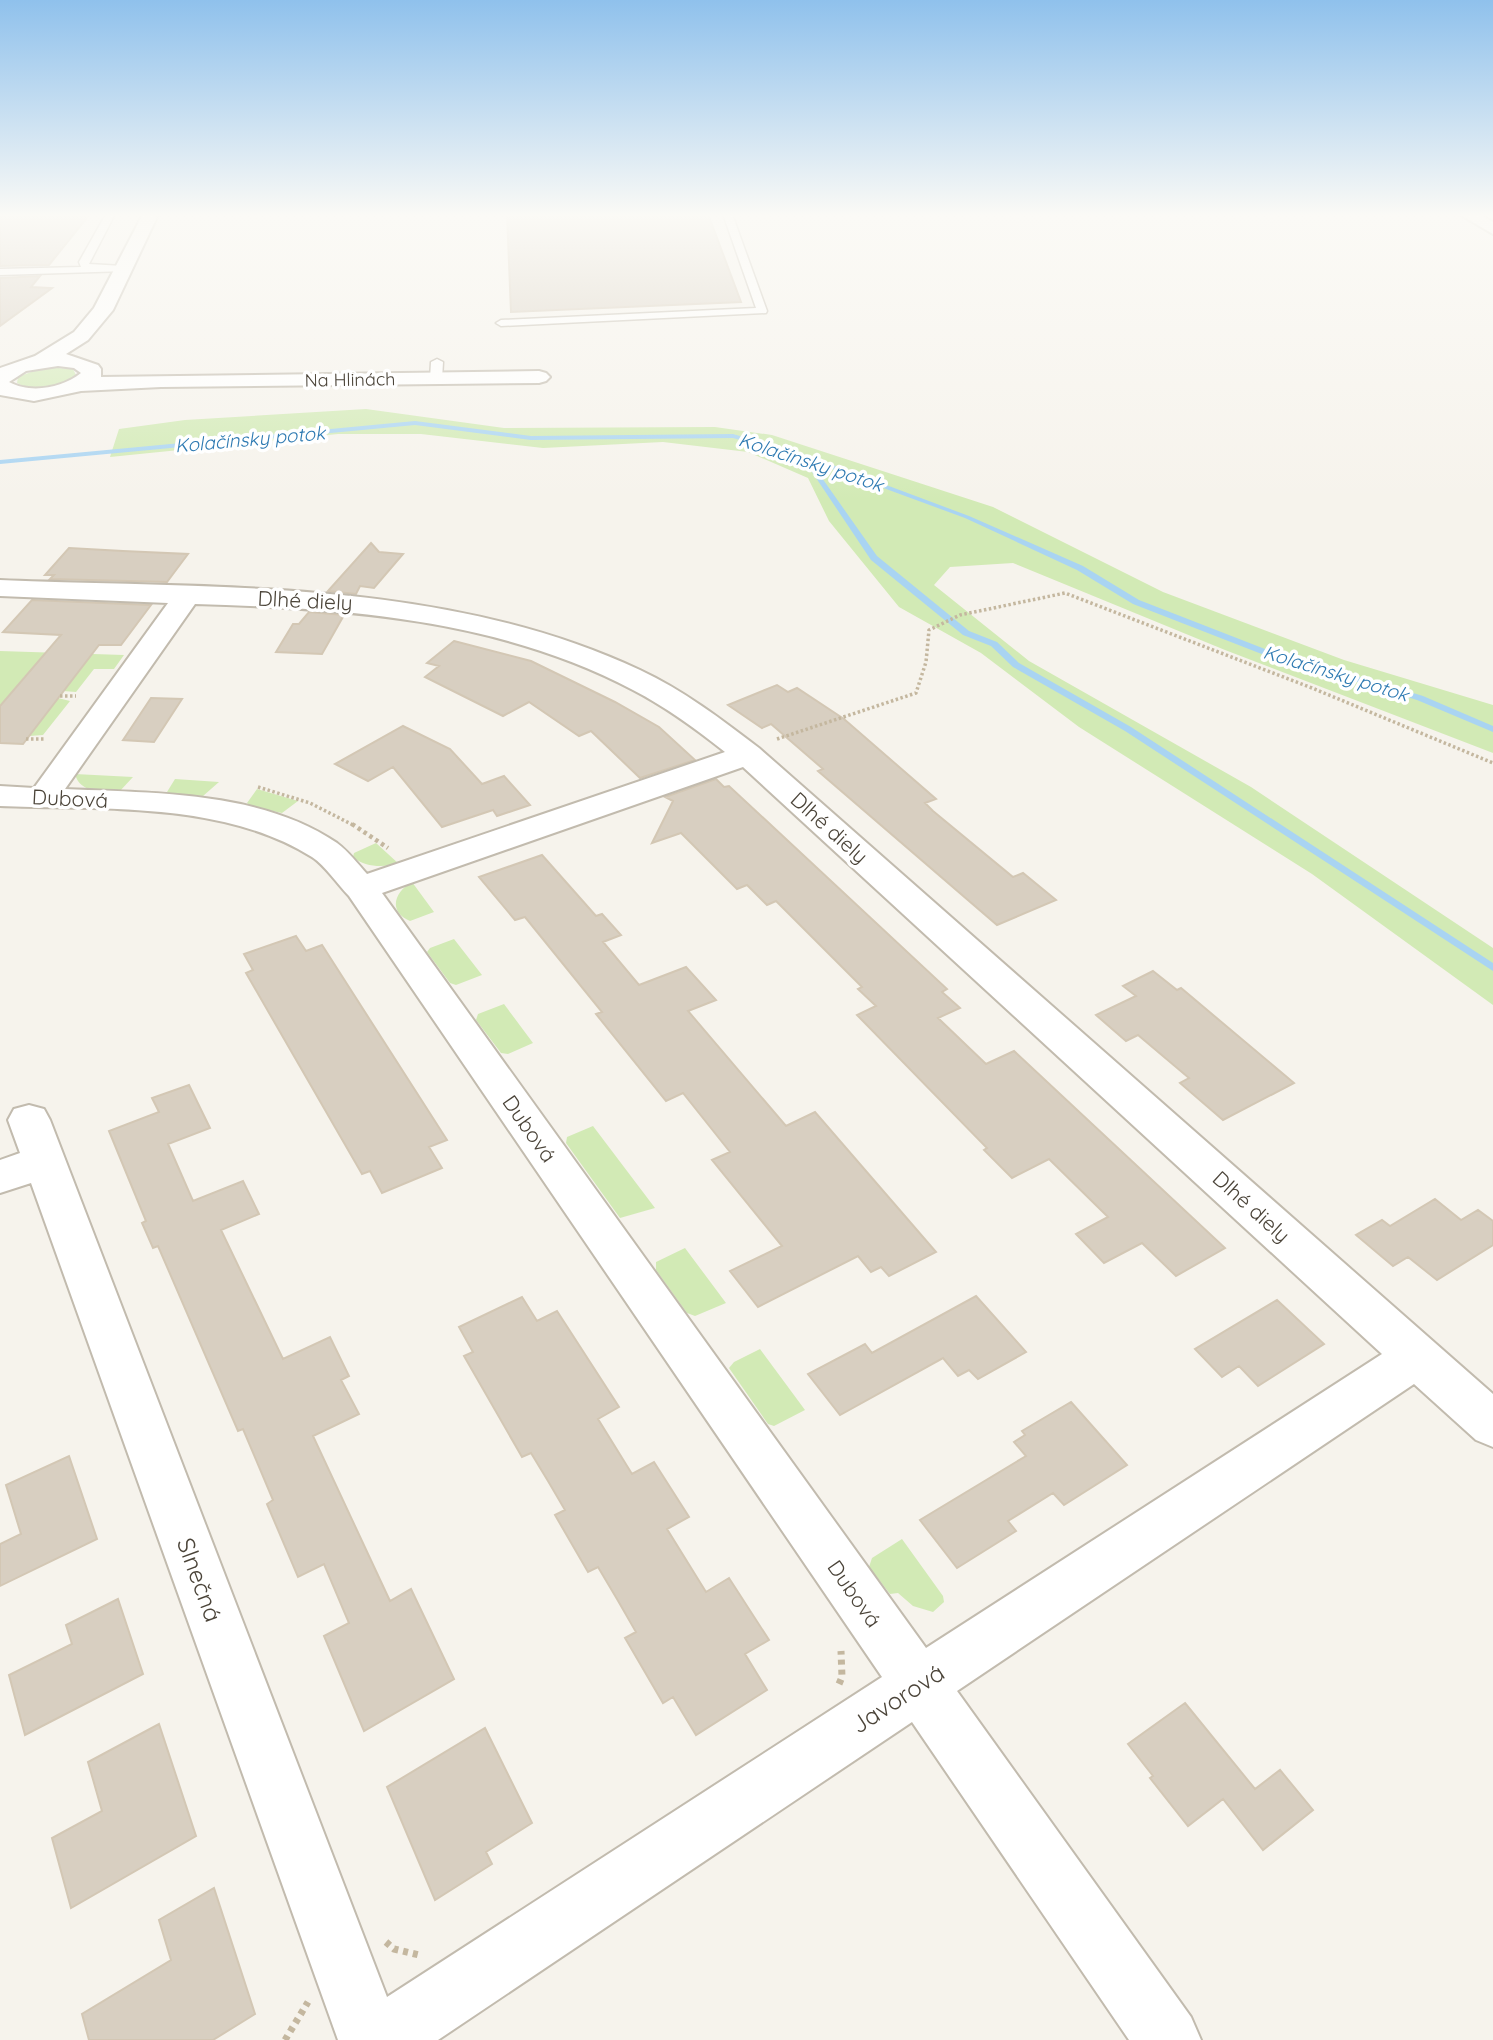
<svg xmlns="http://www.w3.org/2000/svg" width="1493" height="2040" viewBox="0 0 1493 2040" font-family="Quicksand,sans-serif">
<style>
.green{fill:#d2eab5}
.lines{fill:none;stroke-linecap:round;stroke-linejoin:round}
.stream{fill:#a9d4f2;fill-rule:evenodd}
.building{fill:#d8cfc1;stroke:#d3c7b4;stroke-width:2}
.service-casing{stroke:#c2bbae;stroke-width:3}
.minor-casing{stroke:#c2bbae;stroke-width:4}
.tertiary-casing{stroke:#c2bbae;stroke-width:4}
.path-far2{stroke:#c4b79f;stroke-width:3.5;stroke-dasharray:2.5 2.5;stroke-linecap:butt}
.path-far1{stroke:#c4b79f;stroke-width:4.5;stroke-dasharray:3.5 3.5;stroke-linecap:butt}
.path{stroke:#c4b79f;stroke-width:7;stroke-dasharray:5 5;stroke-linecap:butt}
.service{fill:#fff;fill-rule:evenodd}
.minor{fill:#fff;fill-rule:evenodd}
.tertiary{fill:#fff;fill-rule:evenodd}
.labels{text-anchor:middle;stroke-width:7;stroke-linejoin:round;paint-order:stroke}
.far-street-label{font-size:18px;fill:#4b4439;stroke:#fff}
.far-water-label{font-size:19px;font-style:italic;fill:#2e7ab2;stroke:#fff}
.street-label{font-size:21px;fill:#4b4439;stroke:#fff}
.near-street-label{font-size:24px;fill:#4b4439;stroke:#fff}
</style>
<rect width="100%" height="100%" fill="#f6f3ec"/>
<path class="green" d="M44,367l29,2 3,6c-13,13 -42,17 -59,8l1,-6z
M366,409l138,19 211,-1 57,8 221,72 170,85 181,68 149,45v48l-268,-103 -212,-87 -63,4 -16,18 95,76 222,126 242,161v57l-181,-131 -233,-147 -98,-74 -82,-46 -70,-86 -21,-43 -60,-26 -85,-10 -120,6 -122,-14h-83l-228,23 9,-28 66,-9z
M0,651l124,4 -10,14h-20l-18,23 -13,-1 11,-13 -49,-2 -25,31z
M58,698l12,3 -27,34 -14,1z
M75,774l58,3 -14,15c-16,-1 -39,2 -44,-18z
M175,779l44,3 -16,14 -34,-2 -2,-2z
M257,789l41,12 -16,12 -32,-7 -3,-3z
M376,843l23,21c-15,3 -34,4 -46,-7l1,-4z
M412,882l22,30 -24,9c-22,-9 -16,-29 2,-39z
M454,939l28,36 -26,10 -6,-2 -23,-31 3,-4z
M504,1004l29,39 -25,11 -7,-1 -25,-33 2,-6z
M593,1126l62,82 -35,10 -54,-75 1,-6z
M685,1248l41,55 -31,13 -8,-3 -31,-43v-8z
M760,1349l45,61 -31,16 -6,-2 -39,-56 5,-6z
M902,1539l41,57 1,6 -11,10 -20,-6 -15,-13 -8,1 -21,-27 3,-9z"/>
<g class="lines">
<path class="stream" d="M415,421l116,15 202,-2 73,21 163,61 114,50 56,34 152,59 56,14 76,23 70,30v6l-76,-32 -76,-23 -56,-14 -152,-59 -56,-34 -112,-52 -155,-57 67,95 92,75 28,11 22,21 112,64 362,236v8l-368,-240 -112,-64 -22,-21 -28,-11 -92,-75 -69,-103 -69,-19 -202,2 -116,-15 -415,39v-4z"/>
</g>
<path class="building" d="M0,214h90l-41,51 -49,1z
M507,214h201l33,88 -230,10z
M40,276l-9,11 21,1 -52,38v-48z
M371,543l8,9 24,2 -29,34 -14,-2 -4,8 -28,-3z
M69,548l54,3 65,3 -21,28 -117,-3 4,-4h-9z
M32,600l119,5 -30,40h-22l-76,99 -23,-1v-37l61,-71 -58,-3z
M309,612l35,3 -22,39 -46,-2 17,-28h6z
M454,641l77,20 84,41 44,25 36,33 -55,18 -49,-47 -12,5 -50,-34 -26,14 -78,-39 14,-11 -12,-3z
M777,685l11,7 9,-4 47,31 92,80 -11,4 8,8 80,66 10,-4 33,27 -59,25 -179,-154 5,-2 -52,-45 -9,4 -34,-23z
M151,698l31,1 -28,43 -31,-2z
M403,726l47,23 32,35 22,-8 26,29 -33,11 -4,-6 -51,17 -49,-60 -25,14 -33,-17z
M716,779l8,8 5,-1 218,203 -5,3 18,16 -22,10 48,46 28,-13 211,197 -49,28 -34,-33 -38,20 -28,-29 32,-17 -59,-58 -37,19 -28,-28 3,-2 -130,-133 19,-9 -18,-17 4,-2 -86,-86 -9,4 -20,-20 -10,4 -56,-56 -29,10 21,-42 -8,-4z
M542,855l54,61 6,-2 19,21 -18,7 36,43 47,-18 30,33 -28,11 98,115 29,-14 121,140 -47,24 -8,-9 -10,5 -13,-16 -100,51 -28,-36 52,-25 -70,-86 18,-8 -47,-59 -17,8 -70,-87 6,-2 -77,-95 -10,3 -36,-43z
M296,936l10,15 16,-6 125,195 -18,7 13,21 -60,25 -12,-22 -8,3 -116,-201 7,-3 -9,-16z
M1153,971l24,19 4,-2 113,95 -71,37 -43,-37 9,-5 -51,-43 -12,6 -30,-26 40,-19 -13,-10z
M189,1085l21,43 -42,16 25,57 50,-20 16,33 -38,16 62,129 47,-22 19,39 -8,4 18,34 -46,22 77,165 21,-12 43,90 -90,52 -40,-95 25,-13 -25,-59 -26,13 -31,-73 6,-4 -30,-71 -5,2 -80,-185 -5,2 -11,-25 4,-2 -37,-90 50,-19 -7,-14z
M1435,1199l26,21 17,-10 15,11v24l-56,35 -29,-23 -15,9 -37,-31 26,-15 8,6z
M976,1296l50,56 -48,27 -9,-9 -11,6 -15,-18 -103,57 -32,-41 57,-30 7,9z
M522,1297l15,24 20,-10 62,96 -21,12 34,55 22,-12 35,55 -22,12 39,63 23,-14 40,62 -24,14 22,36 -71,45 -23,-38 -10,6 -38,-65 11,-6 -19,-33 -19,-32 -10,5 -33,-57 10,-5 -17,-29 -17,-28 -9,4 -58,-101 9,-4 -14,-25z
M1277,1300l47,44 -66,42 -19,-20 -17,11 -27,-28z
M1071,1402l56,63 -63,40 -11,-12 -45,28 8,10 -59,37 -37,-48 106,-64 -12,-14 11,-7 -3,-4z
M69,1456l28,83 -97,47v-42l21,-10 -15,-49z
M118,1599l25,75 -118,61 -16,-60 63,-31 -6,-19z
M1185,1703l70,86 25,-19 33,40 -50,40 -40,-51 -35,27 -38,-48 3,-2 -25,-32z
M159,1724l37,112 -125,72 -19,-70 50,-27 -14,-49z
M485,1728l47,95 -46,29 6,12 -57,36 -48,-113z
M214,1888l41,126 -42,26h-124l-7,-26 89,-54 -12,-40z"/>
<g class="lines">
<g class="service-casing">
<path id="service" d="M106,214h9l-26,50 34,2 5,3 -1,2 -127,4v-6l81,-2 -2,-5z
M723,214h9l35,97 -1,2 -265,13 -5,-3 5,-3 255,-12z
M437,359l6,3 -1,17 -6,3 -6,-3 1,-17z"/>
</g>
<g class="minor-casing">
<path id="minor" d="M143,214h12l2,3 -44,93 -25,30 -22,14 32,11 3,4v8l438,-6 7,2 4,4 -4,4 -7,2 -378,4 -80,4 -47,10 -34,-6v-27l35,-12 39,-24 20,-24zM58,366l16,2 7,5c-19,15 -50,21 -72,9l17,-11z
M0,580c213,9 442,-3 640,90 43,20 81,49 119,78l734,646v53l-17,-7 -62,-56 -457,307 234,326 10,23h-72l-217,-318 -474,318h-100l-307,-857 -31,10v-33l20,-7 -12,-33 6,-11 15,-4 15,4 6,11 337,877 495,-320 -533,-781c-12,-12 -23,-30 -37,-39 -89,-56 -211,-47 -312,-51v-20l34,2 134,-185 -168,-7zM195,604c149,4 304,15 438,86 33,17 63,39 92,62l-358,122c-9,-10 -19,-23 -30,-31 -76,-52 -183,-50 -272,-54zM743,767l639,587 -456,294 -544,-755z"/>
</g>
<g class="tertiary-casing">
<path id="tertiary" d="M1459,214h20l14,8v12z"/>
</g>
<path class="path-far2" d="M60,696h16
M26,739h18
M777,739l139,-46 10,-31 3,-32 31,-15 105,-22 247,95 181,75
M258,787l52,16 45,23"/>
<path class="path-far1" d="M352,824l36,24"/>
<path class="path" d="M839,1684l3,-7 -1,-26
M386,1942l8,7 25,6
M285,2040l23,-38"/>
<use href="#service" class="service"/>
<use href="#minor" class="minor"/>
<use href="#tertiary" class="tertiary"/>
</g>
<linearGradient id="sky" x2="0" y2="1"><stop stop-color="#8fc1ec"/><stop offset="0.43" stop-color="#fbfaf6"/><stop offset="1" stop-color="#fbfaf6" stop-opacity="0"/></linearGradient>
<rect width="1493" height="500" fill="url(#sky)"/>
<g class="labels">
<g class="far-street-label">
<text transform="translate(350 380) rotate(-1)" y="6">Na Hlinách</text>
</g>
<g class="far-water-label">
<text transform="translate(250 439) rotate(-5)" y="7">Kolačínsky potok</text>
<text transform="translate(811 462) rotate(18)" y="7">Kolačínsky potok</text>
<text transform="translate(1336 673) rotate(17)" y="7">Kolačínsky potok</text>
</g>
<g class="street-label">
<text transform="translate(305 601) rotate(3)" y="7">Dlhé diely</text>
<text transform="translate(70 799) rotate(3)" y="7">Dubová</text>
<text transform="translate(829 828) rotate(42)" y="7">Dlhé diely</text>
<text transform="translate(529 1129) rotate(55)" y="7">Dubová</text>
<text transform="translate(1251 1207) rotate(42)" y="7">Dlhé diely</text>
<text transform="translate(854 1594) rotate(55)" y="7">Dubová</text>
</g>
<g class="near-street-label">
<text transform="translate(199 1580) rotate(70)" y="8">Slnečná</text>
<text transform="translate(898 1699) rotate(-33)" y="8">Javorová</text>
</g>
</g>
</svg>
